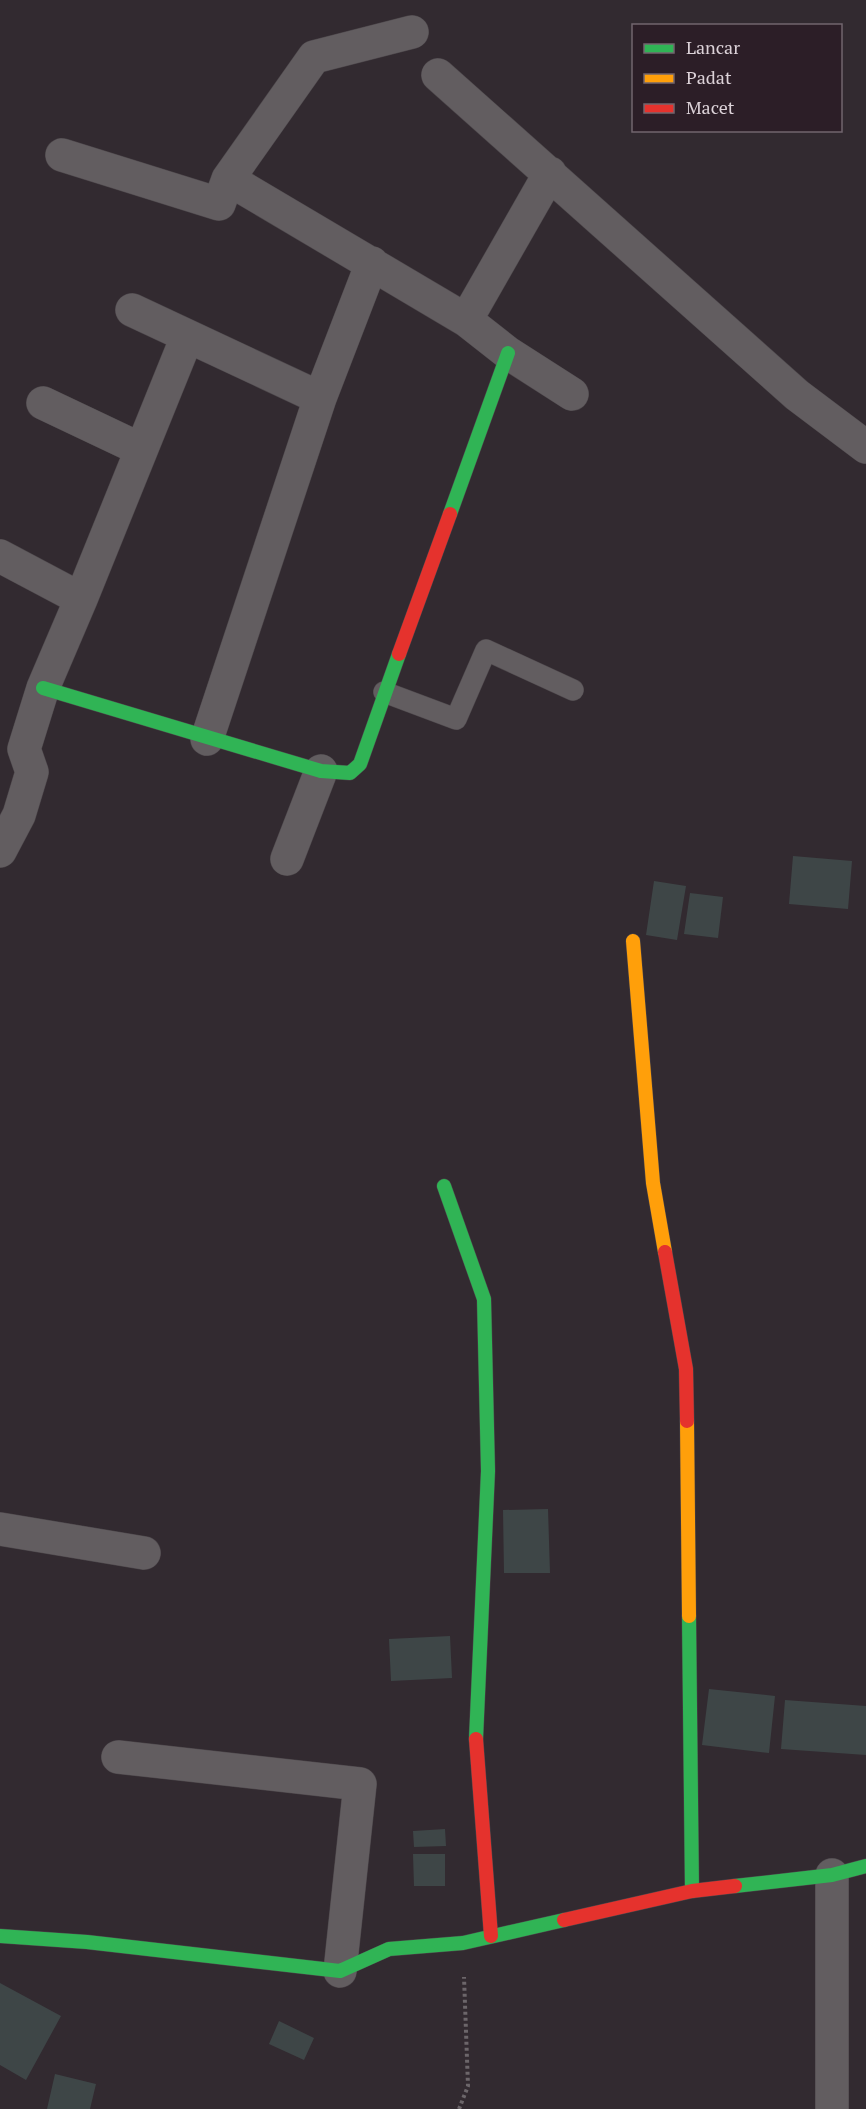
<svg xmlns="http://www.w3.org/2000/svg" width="866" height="2109" viewBox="0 0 866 2109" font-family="'PT Serif',serif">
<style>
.building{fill:#3e4647}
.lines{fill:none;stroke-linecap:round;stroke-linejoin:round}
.lane-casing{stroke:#4c464a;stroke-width:22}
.street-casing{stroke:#4c464a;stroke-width:34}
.fast-casing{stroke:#4c464a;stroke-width:15}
.slow-casing{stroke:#4c464a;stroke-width:15}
.jam-casing{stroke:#4c464a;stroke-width:15}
.path{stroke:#6c666a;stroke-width:4;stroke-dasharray:3 3;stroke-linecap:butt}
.lane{stroke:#625d60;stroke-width:21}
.street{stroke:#625d60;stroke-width:33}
.fast{stroke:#30b455;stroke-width:14}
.slow{stroke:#ff9f0a;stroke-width:14}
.jam{stroke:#e5322d;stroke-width:14}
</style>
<rect width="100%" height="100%" fill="#322a30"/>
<path class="building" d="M793,856l59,5 -4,48 -59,-5z
M654,881l32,5 -9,54 -31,-5z
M690,893l33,4 -5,41 -34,-4z
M548,1509l2,64h-46l-1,-63z
M450,1636l2,42 -61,3 -2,-42z
M709,1689l66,7 -6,57 -67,-8z
M785,1700l81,6v49l-85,-6z
M445,1829l1,17 -32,1 -1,-16z
M413,1854h32v32h-31z
M0,1983l61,33 -35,64 -26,-15z
M279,2021l35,17 -10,22 -35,-16z
M55,2074l41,10 -6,25h-43z"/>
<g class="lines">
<g class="lane-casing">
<path id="lane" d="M384,692l72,27 30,-69 87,40"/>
</g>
<g class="street-casing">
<path id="street" d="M438,75l359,320 69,52
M62,155l157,49 9,-25 86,-122 98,-25
M228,179l238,141 42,33 64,41
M132,310l188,88
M466,320l84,-147
M43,403l97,46
M0,556l81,43 106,-262
M207,739l113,-341 52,-135
M0,851l19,-36 13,-43 -8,-23 19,-61 38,-89
M287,859l34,-88
M0,1529l144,24
M118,1757l242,27 -20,187
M832,2109v-234"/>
</g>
<g class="fast-casing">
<path id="fast" d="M450,514l58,-161
M43,688l278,83 29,2 10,-9 39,-110
M444,1186l40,113 4,172 -12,268
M689,1616l3,275
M735,1886l97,-11 34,-9
M0,1936l87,6 253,29 49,-22 74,-6 101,-23"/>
</g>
<g class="slow-casing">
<path id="slow" d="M633,941l20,242 12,69
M687,1421l2,195"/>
</g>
<g class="jam-casing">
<path id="jam" d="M399,654l51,-140
M665,1252l21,117 1,52
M476,1739l15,197
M564,1920l128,-29 43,-5"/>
</g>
<path class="path" d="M459,2109l9,-23 -4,-109"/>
<use href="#lane" class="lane"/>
<use href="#street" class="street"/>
<use href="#fast" class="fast"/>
<use href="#slow" class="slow"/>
<use href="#jam" class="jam"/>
</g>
<rect x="632" y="24" width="210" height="108" fill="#2c1e27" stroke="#72666e" stroke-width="1.5"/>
<rect x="644" y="44" width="30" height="9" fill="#30b455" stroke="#72666e" stroke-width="1.5"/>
<text x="686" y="54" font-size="18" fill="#dcd2d8">Lancar</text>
<rect x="644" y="74" width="30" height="9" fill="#ff9f0a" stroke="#72666e" stroke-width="1.5"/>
<text x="686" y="84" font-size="18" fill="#dcd2d8">Padat</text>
<rect x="644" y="104" width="30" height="9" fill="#e5322d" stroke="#72666e" stroke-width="1.5"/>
<text x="686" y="114" font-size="18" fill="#dcd2d8">Macet</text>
</svg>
